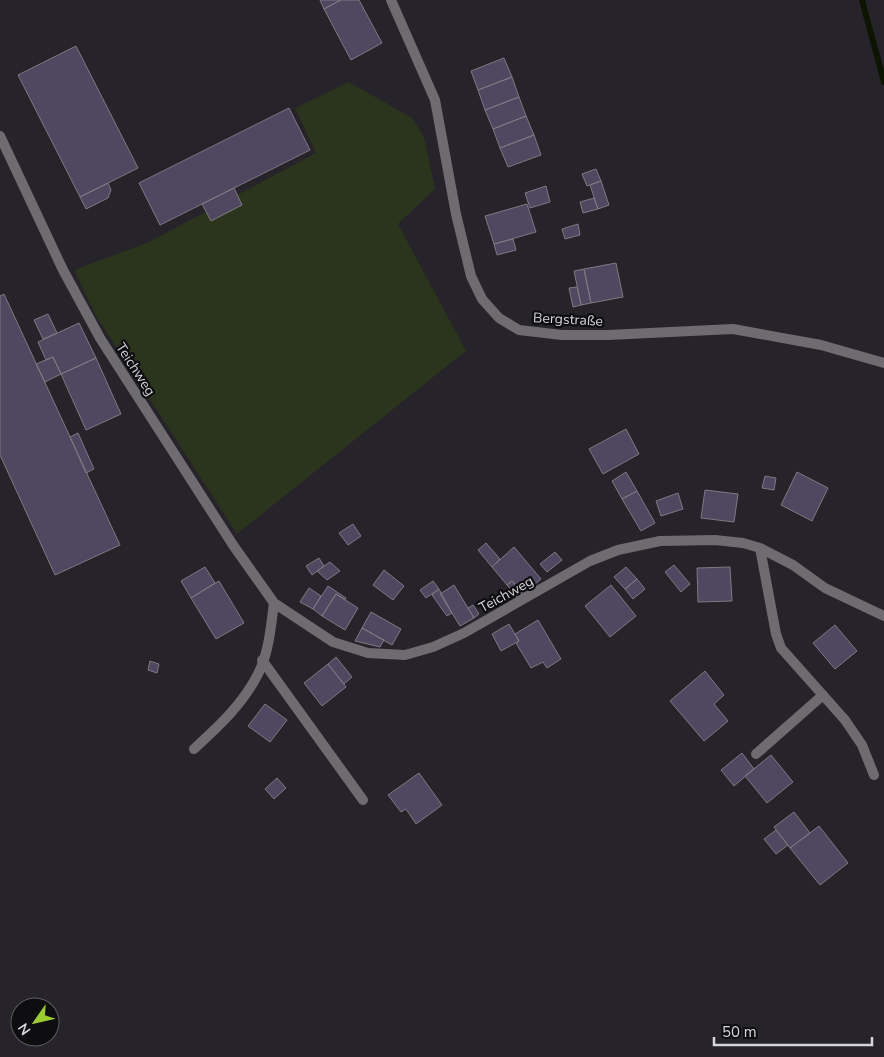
<svg xmlns="http://www.w3.org/2000/svg" width="884" height="1057" viewBox="0 0 884 1057" font-family="'Nunito Sans',sans-serif">
<style>
.green{fill:#2b341c}
.lines{fill:none;stroke-linecap:round;stroke-linejoin:round}
.stream{stroke:#0d1502;stroke-width:6}
.building{fill:#504760;stroke:#7d7a82}
.lane{stroke:#6e6c70;stroke-width:10}
.street{stroke:#6e6c70;stroke-width:10}
.labels{text-anchor:middle;stroke-width:4.5;stroke-linejoin:round;paint-order:stroke}
.street-label{font-size:14px;fill:#d7d6da;stroke:#0e0d10}
</style>
<rect width="100%" height="100%" fill="#26232a"/>
<path class="green" d="M349,82l63,36 12,19 11,52 -37,35 68,127 -229,183 -141,-218 -22,-46 75,-28 167,-89 -21,-45z"/>
<g class="lines">
<path class="stream" d="M862,0l22,82"/>
</g>
<path class="building" d="M320,0h21l-17,9z
M341,0h18l23,43 -31,17 -27,-51z
M76,46l62,122 -58,29 -62,-122z
M504,58l8,19 -34,13 -7,-19z
M512,77l7,20 -34,13 -7,-20z
M519,97l7,19 -33,13 -8,-19z
M289,108l21,42 -150,75 -21,-42z
M526,116l8,19 -34,13 -7,-19z
M534,135l7,20 -33,12 -8,-19z
M596,169l5,12 -14,5 -5,-12z
M601,181l8,24 -11,4 -8,-24z
M108,183l3,7 -3,8 -22,11 -6,-12z
M546,186l4,16 -20,6 -5,-15z
M234,188l8,17 -31,16 -9,-17z
M594,198l4,11 -15,4 -3,-11z
M527,204l9,28 -42,12 -9,-28z
M578,224l2,11 -15,4 -3,-10z
M513,239l3,11 -19,5 -3,-11z
M616,263l7,34 -32,6 -7,-34z
M584,269l7,34 -10,2 -7,-34z
M577,287l4,18 -8,2 -4,-19z
M4,294l116,251 -65,30 -55,-120v-159z
M48,314l9,19 -14,6 -9,-19z
M79,323l17,35 -35,16 -8,-17 -7,3 -8,-18z
M53,357l8,17 -16,8 -9,-18z
M96,358l25,56 -35,16 -25,-56z
M626,429l13,25 -36,20 -14,-25z
M78,433l16,36 -8,4 -16,-36z
M626,472l11,19 -15,8 -10,-18z
M797,472l31,16 -16,33 -31,-16z
M765,476l11,2 -2,12 -12,-2z
M705,490l33,4 -4,28 -33,-4z
M637,491l18,32 -14,8 -19,-32z
M678,493l5,16 -22,7 -5,-15z
M353,524l8,12 -13,9 -9,-12z
M486,543l14,16 -8,8 -14,-17z
M514,547l27,32 -18,15 -11,-13 -5,4 -15,-18z
M555,552l7,8 -15,12 -7,-8z
M319,558l5,8 -12,9 -6,-9z
M330,562l10,9 -13,9 -10,-9z
M674,565l16,19 -9,8 -16,-20z
M205,567l10,16 -24,15 -10,-17z
M626,567l11,12 -12,10 -11,-12z
M730,567l2,34 -34,1 -1,-34z
M384,570l20,16 -11,14 -20,-15z
M637,579l8,10 -12,10 -8,-10z
M219,581l25,42 -28,16 -25,-41z
M433,581l6,8 -13,9 -6,-8z
M512,581l11,13 -6,3 -10,-12z
M454,585l20,33 -14,8 -20,-32z
M611,585l25,31 -26,21 -25,-31z
M328,586l18,12 -1,2 -9,-6 -14,22 -9,-7z
M309,588l12,8 -8,13 -13,-7z
M439,589l13,24 -5,3 -15,-21z
M336,594l22,14 -13,22 -23,-14z
M473,605l6,9 -5,4 -6,-10z
M371,612l30,17 -9,16 -30,-17z
M538,620l23,39 -14,9 -4,-6 -12,6 -15,-25 3,-2 -4,-7z
M509,624l10,17 -18,10 -9,-17z
M835,625l22,26 -22,18 -22,-26z
M362,628l22,12 -4,7 -25,-6z
M336,657l16,20 -8,7 -16,-20z
M150,661l9,3 -2,9 -9,-3z
M328,664l18,23 -24,19 -18,-23z
M705,671l19,24 -10,9 14,17 -24,20 -34,-40z
M265,704l22,16 -17,22 -22,-16z
M742,753l12,16 -20,17 -13,-16z
M771,755l22,27 -26,21 -22,-27z
M419,773l23,32 -26,19 -10,-15 -5,3 -13,-17z
M277,778l9,10 -12,11 -9,-10z
M794,812l16,21 -20,15 -16,-21z
M819,826l29,37 -28,22 -30,-37z
M776,830l12,15 -12,9 -12,-15z"/>
<g class="lines">
<path class="lane" d="M262,660l101,140
M756,754l67,-59"/>
<path class="street" d="M391,0l44,100 21,114 15,62 11,23 17,19 20,12 43,5h46l125,-6 88,16 63,18
M0,136l63,134 37,68 133,207 41,58 59,39 35,11 37,2 28,-8 31,-14 126,-72 28,-11 42,-9 55,-1 28,3 17,5 33,17 32,23 59,28
M760,548l16,86 5,14 64,72 17,25 12,30
M194,749c25,-23 49,-45 64,-75 11,-21 13,-49 16,-71"/>
</g>
<g class="labels">
<g class="street-label">
<text transform="translate(568 319) rotate(3)" y="5">Bergstraße</text>
<text transform="translate(136 369) rotate(57)" y="5">Teichweg</text>
<text transform="translate(506 594) rotate(-29)" y="5">Teichweg</text>
</g>
</g>
<g transform="translate(35 1022) rotate(236)"><circle r="24" fill="#0e0d10" stroke="#5e5d61"/>
<path d="M0-4L9 19L0 12L-9 19Z" fill="#9cca31"/>
<text y="-8" font-size="14" font-weight="bold" text-anchor="middle" fill="#d7d6da">N</text>
</g>
<path d="M714 1037v8h158v-8" fill="none" stroke="#d7d6da" stroke-width="2.5"/>
<text x="722" y="1037" font-size="15" fill="#d7d6da" stroke="#0e0d10" stroke-width="4" paint-order="stroke">50 m</text>
</svg>
